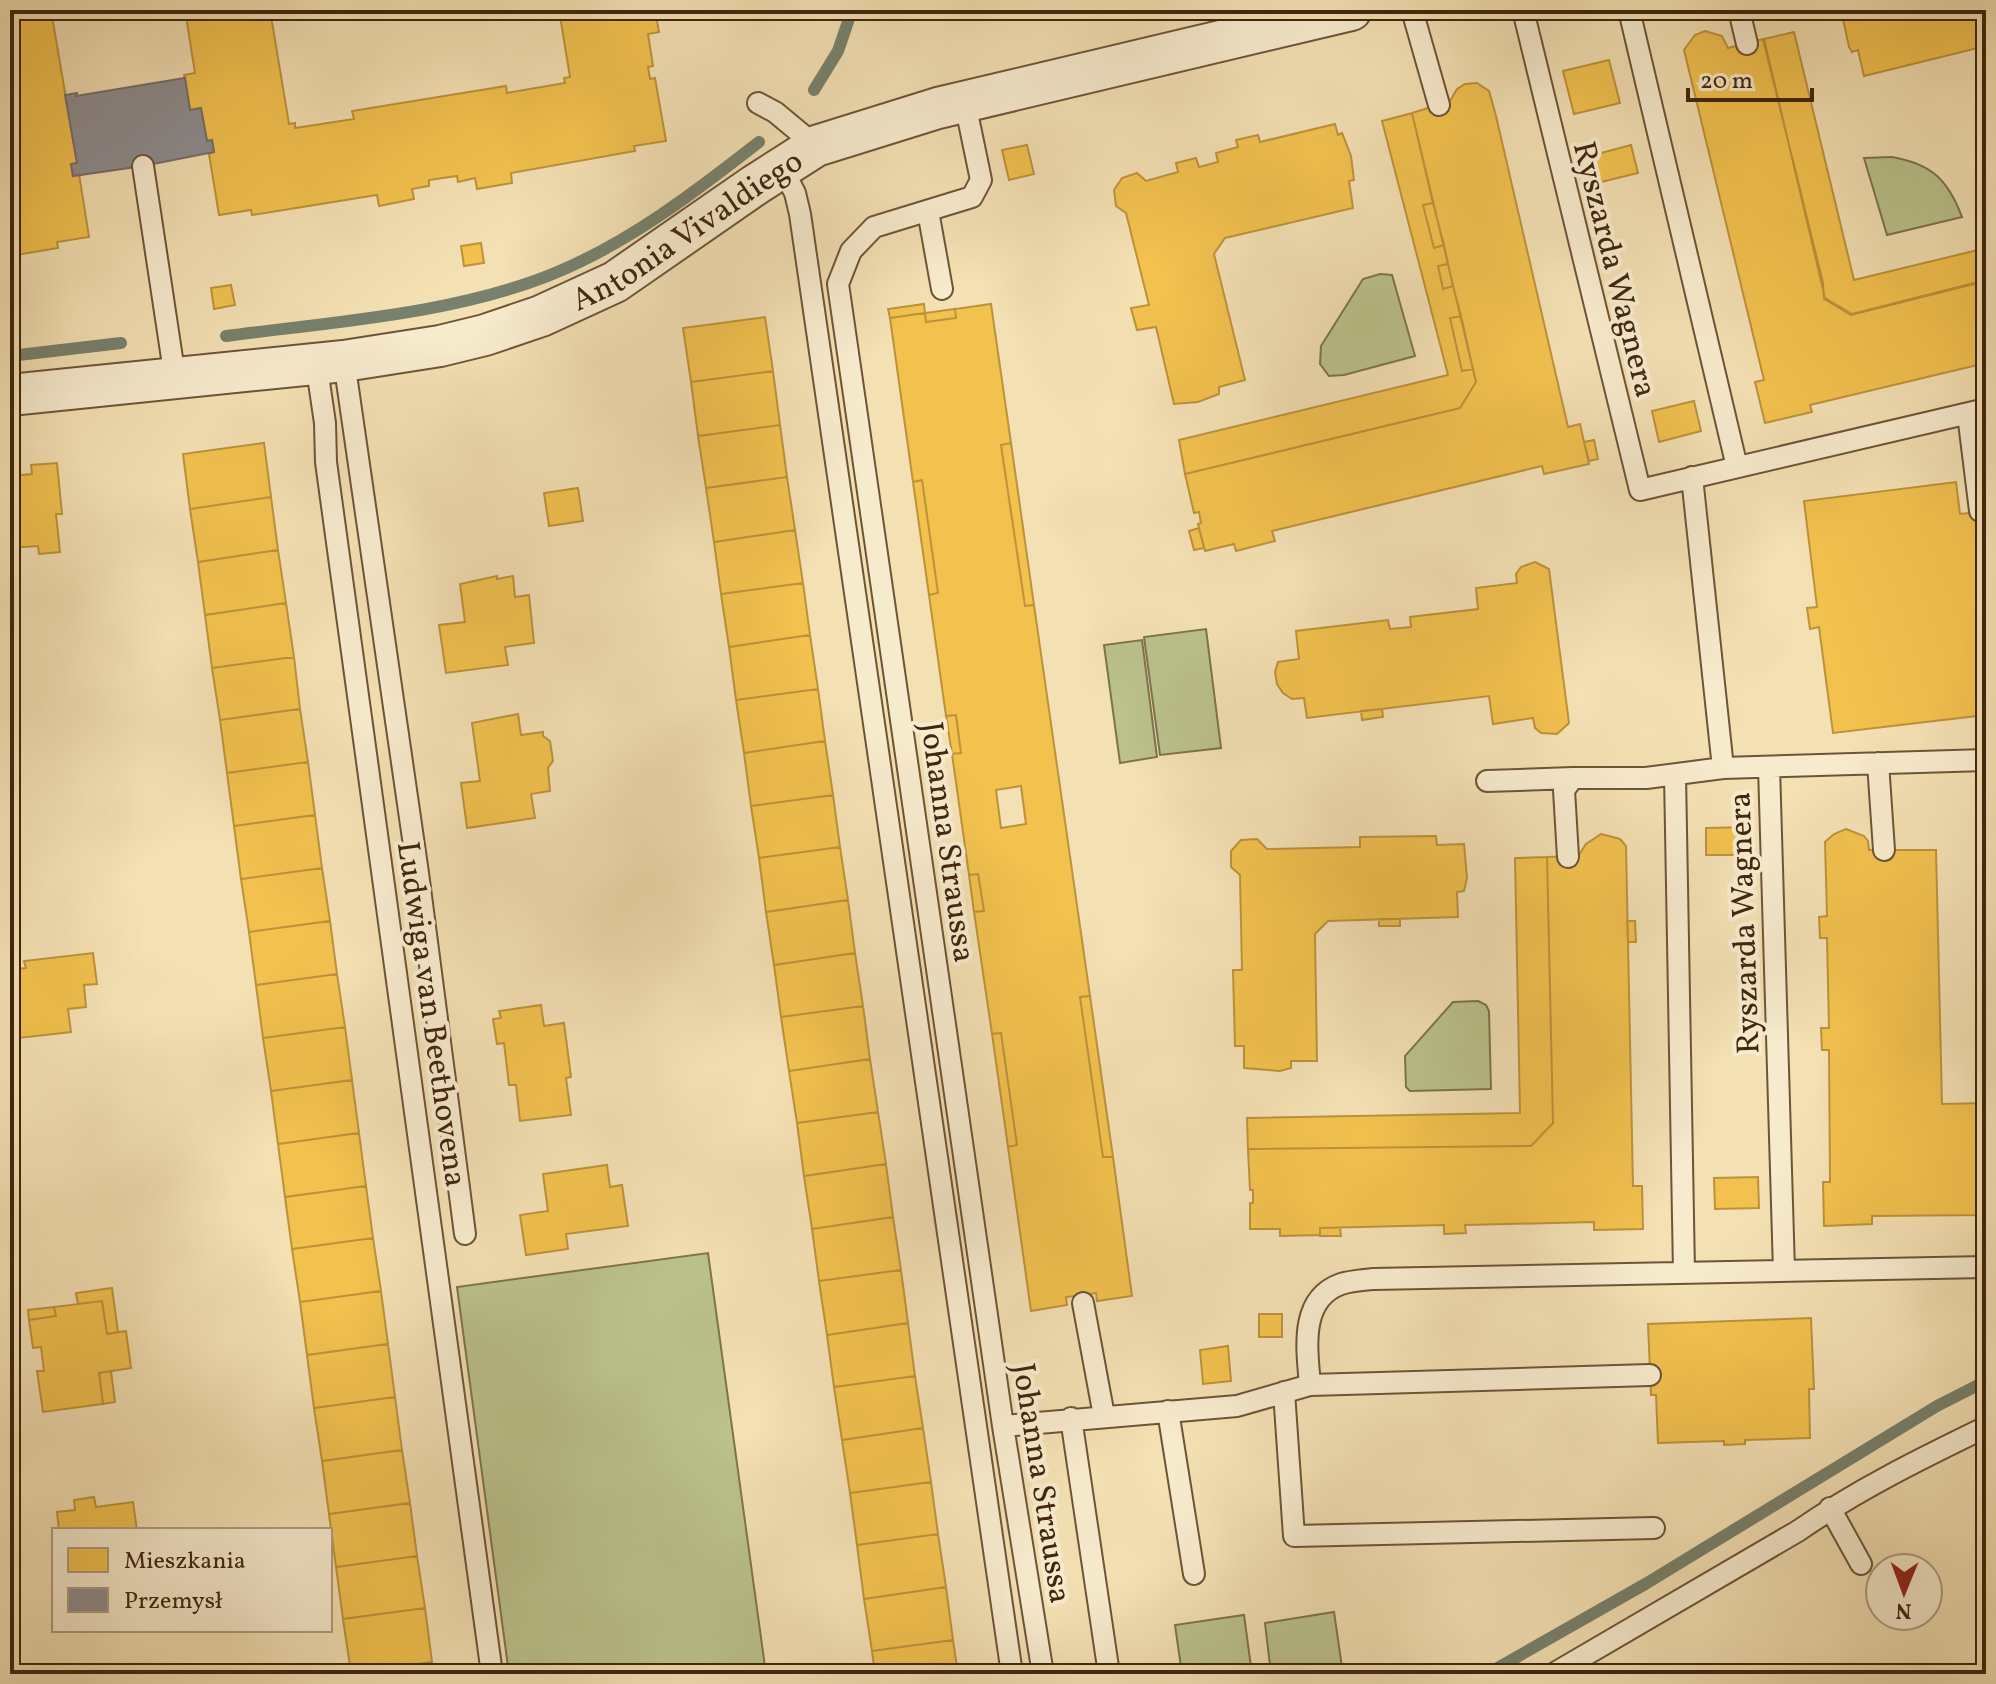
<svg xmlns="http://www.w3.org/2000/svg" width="1996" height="1684" viewBox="0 0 1996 1684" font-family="Vollkorn,serif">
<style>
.green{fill:#bbc28c;stroke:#7e744d;stroke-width:2}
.homes{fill:#f2c14e;stroke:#bd923b;stroke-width:2;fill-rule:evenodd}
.industry{fill:#8d8d92;stroke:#766e6a;stroke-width:2}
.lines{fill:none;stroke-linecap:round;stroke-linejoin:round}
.stream{stroke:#77816d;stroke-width:12}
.lane-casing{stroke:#6e5437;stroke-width:24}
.street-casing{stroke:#6e5437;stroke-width:44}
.lane{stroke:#f7ebce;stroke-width:20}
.street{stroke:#f7ebce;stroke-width:40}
.labels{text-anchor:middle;stroke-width:8;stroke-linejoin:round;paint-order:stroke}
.street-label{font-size:32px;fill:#41260e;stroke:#f7ebce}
</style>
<rect width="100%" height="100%" fill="#f3e0b3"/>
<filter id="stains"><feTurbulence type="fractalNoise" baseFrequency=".0025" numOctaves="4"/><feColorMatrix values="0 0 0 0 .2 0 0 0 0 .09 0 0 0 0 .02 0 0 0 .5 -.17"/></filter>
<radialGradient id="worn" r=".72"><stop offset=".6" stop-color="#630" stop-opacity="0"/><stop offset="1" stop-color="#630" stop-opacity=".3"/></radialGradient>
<path class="green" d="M1892,157c40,7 56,23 70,60l-75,18 -23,-77z
M1380,274l12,1 23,81 -71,19 -15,1 -9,-12 1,-18 42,-67z
M1206,629l15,119 -61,7 -16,-118z
M1142,640l15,117 -37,6 -16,-118z
M1478,1001l8,4 3,6 2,78 -81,2 -4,-4 -1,-31 48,-54z
M708,1253l58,421h-257l-52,-387z
M1334,1612l9,62h-72l-6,-51z
M1244,1615l8,59h-70l-7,-49z"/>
<path class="homes" d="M10,10h41l26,153 -6,1 2,12 6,-2 10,63 -32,5 1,6 -48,8z
M185,10h85l19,114 6,-1v5l59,-9 -2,-8 154,-25 1,7 58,-10 -1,-5 6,-1 -11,-67h96l4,22 -11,2 5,32 -5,1 2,12 5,-1 11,63 -32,5 1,5 -124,22 1,10 -35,6 -2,-11 -17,4 -1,-6 -28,4v6l-17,3 2,10 -35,7 -2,-11 -125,20 -1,-5 -32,5 -10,-61 5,-2 -2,-12 -5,1 -6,-33 -11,2 -5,-32 -1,-3 11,-2z
M1841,10h145v36l-122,30 -6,-26 -6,2 -3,-5z
M1705,31l17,5 6,12 35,-9 60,244 1,16 27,16 135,-34v82l-176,42 2,7 -47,11 -10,-41 9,-2 -80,-330 11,-15z
M1794,32l60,248 132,-32v32l-134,34 -27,-16 -61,-259z
M1609,60l11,43 -46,11 -11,-43z
M1477,83l12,8 7,25 72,311 12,-3 9,40 -45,10 -2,-8 -270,65 3,10 -39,10 -2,-7 -29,7 -7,-27 3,-1 -2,-11 -5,1 -9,-39 275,-66 16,-26 -64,-269 38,-12 7,-12 8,-5z
M1412,113l21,90 -10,2 11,43 10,-3 4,19 -10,2 5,23 10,-3 8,30 -11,2 12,53 11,-2 3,13 -16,26 -275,66 -6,-34 269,-65 -66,-254z
M1335,124l3,11 4,-2 9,23 3,24 -5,1 4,27 -128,30 -11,16 31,126 -26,7v7l-21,8 -24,2 -18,-77 -19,3 -6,-22 18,-3 -23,-92 -10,-7 -2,-16 8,-12 15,-5 9,8 32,-9 -2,-9 20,-5 3,9 19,-5 -2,-9 22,-6 -2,-7 22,-5 2,7z
M1027,145l7,29 -25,6 -7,-30z
M1631,145l7,28 -41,10 -7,-27z
M1433,203l11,42 -10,3 -11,-43z
M481,243l3,20 -20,3 -3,-20z
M1448,264l5,22 -10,3 -5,-23z
M231,285l4,20 -21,4 -3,-21z
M924,304l1,9 -35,5 -2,-9z
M991,304l20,139 -10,2 24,161 9,-1 56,391 -10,1 23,160h10l19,139 -35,5 -1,-8 -30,4 1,8 -36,6 -23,-164 9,-2 -16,-112 -9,1 -18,-122 10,-1 -6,-37 -9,1 -17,-121 9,-1 -5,-38 -10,1 -17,-121 9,-2 -16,-113 -9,2 -23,-164 35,-5 1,9 30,-4 -1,-9zM1021,786l5,38 -25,4 -5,-38z
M955,309l1,9 -30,4 -1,-9z
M1461,316l12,53 -11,2 -12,-53z
M765,317l8,54 -82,11 -8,-54z
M773,371l7,54 -82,11 -7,-54z
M1694,401l7,30 -42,11 -7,-31z
M780,425l7,52 -81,11 -8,-52z
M1594,440l4,19 -9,2 -5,-19z
M264,443l7,54 -81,12 -7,-55z
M1011,443l23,162 -9,1 -24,-161z
M57,463l5,51h-6l4,38 -21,2 -1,-8 -28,2v-72l22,-2 -1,-9z
M787,477l8,53 -81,12 -8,-54z
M922,480l16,113 -9,2 -16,-113z
M1956,482l4,32 26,-3v170l-5,1 4,33 -152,18 -14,-106 -9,2 -3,-21 10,-1 -13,-106z
M578,488l5,33 -34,5 -5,-33z
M271,497l7,53 -80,12 -8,-53z
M1199,528l5,20 -10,2 -5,-19z
M795,530l8,53 -82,11 -7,-52z
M278,550l8,53 -81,12 -7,-53z
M1535,562l14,7 20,154 -12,11 -16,-1 -6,-5 -2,-10 -40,6 -4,-28 -182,22 -3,-20 -12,1 -9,-6 -6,-9 -2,-12 3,-10 21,-3 -3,-28 92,-11 2,9 21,-2 -1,-10 68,-8 -2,-21 41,-5 -1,-9 5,-7z
M497,576v3l16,-3 2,21 14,-2 5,48 -29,4 3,18 -62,8 -7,-48 26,-3 -5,-38z
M803,583l7,52 -81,12 -8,-53z
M286,603l8,54 -82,11 -7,-53z
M810,635l8,54 -82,11 -7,-53z
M294,657l6,52 -80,11 -8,-52z
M818,689l7,52 -81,12 -8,-53z
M300,709l8,53 -81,11 -7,-53z
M1382,709l1,8 -21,3 -1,-9z
M518,714l3,21 22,-3v4l7,5 3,20 -5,7 2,23 -19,3 4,24 -68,10 -6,-45 19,-2 -8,-58z
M956,715l5,38 -9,1 -6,-38z
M825,741l8,54 -82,11 -7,-53z
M308,762l7,53 -81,11 -7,-53z
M833,795l7,52 -81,11 -8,-52z
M315,815l7,53 -81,11 -7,-53z
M1750,827v28h-44v-27z
M1846,829l18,7 4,5 1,9h67l6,254 44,-1v112l-114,1v8l-48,2 -1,-44h7l-1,-132h-7l-1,-22h8l-2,-90h-7l-1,-21 8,-1 -2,-74 9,-8z
M1601,834l19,5 6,7 7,340h9l1,43 -49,1v-8l-129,3 1,8 -22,1v-9l-124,3v7l-40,1v-7h-30v-26h3v-13h-3l-2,-41 283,-3 22,-23 -6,-266 31,-1 8,-12z
M1436,836l1,9 27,-1 3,34 -3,13 -7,1 1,25 -130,4 -13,13 2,127h-26v7l-11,3 -36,-3v-22h-9l-2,-76h9l-2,-95 -9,-8v-16l10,-11 16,-1 10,10 93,-2v-10z
M840,847l8,53 -82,12 -7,-54z
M1547,857l6,266 -22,23 -283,3 -1,-31 273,-5 -5,-255z
M322,868l8,53 -81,11 -8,-53z
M978,874l6,37 -10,1 -5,-37z
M848,900l7,53 -81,12 -8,-53z
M1379,919h21v7h-21z
M330,921l7,53 -81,11 -7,-53z
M1627,921h8l1,21h-8z
M93,953l4,31 -13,1 2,22 -18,2 3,23 -61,7v-69l16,-2 -2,-7z
M855,953l8,53 -82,11 -7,-52z
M337,974l8,53 -82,11 -7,-53z
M1090,996l23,161h-10l-23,-160z
M541,1005l3,21 20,-3 7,54 -5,1 5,37 -51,6 -4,-36h-7l-5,-42 -7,1 -4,-25 8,-1 -2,-7z
M863,1006l7,53 -81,12 -8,-54z
M345,1027l7,53 -81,11 -8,-53z
M1001,1033l16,112 -9,2 -16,-113z
M870,1059l8,53 -81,11 -8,-52z
M352,1080l7,53 -81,11 -7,-53z
M878,1112l8,52 -82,12 -7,-53z
M359,1133l7,53 -81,11 -7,-53z
M886,1164l7,53 -81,12 -8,-53z
M607,1165l3,22 12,-2 6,41 -62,8 2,15 -42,6 -6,-40 28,-4 -5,-37z
M1758,1177l1,31 -44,1 -1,-31z
M366,1186l7,52 -81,11 -7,-52z
M893,1217l8,53 -82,11 -7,-52z
M1320,1228h20l1,8h-21z
M373,1238l8,53 -81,11 -8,-53z
M901,1270l7,53 -81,12 -8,-54z
M112,1288l6,44 -11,2 -5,-33 -24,3 -2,-11z
M381,1291l7,53 -81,11 -7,-53z
M102,1301l5,33 19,-3 5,37 -32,5 4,31 -60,8 -6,-41h7l-3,-24 -8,1 -4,-28 27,-4 -2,-9z
M54,1307l2,9 -27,4 -1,-10z
M1259,1314h23v23h-23z
M1811,1318l3,71h-5l1,49 -65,2v4l-21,1v-4l-66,2 -2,-48h-5l-3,-71z
M908,1323l7,53 -81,11 -7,-52z
M388,1344l7,53 -81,11 -7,-53z
M1228,1346l3,35 -28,3 -3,-34z
M111,1371l4,31 -12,2 -4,-31z
M915,1376l8,52 -81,12 -8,-53z
M395,1397l7,53 -80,11 -8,-53z
M923,1428l8,54 -81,11 -8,-53z
M402,1450l8,53 -81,11 -7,-53z
M931,1482l7,52 -81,11 -7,-52z
M94,1497l2,10 37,-5 4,28h-78l-2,-18 18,-2 -1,-10z
M410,1503l7,53 -81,11 -7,-53z
M938,1534l8,53 -82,12 -7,-54z
M417,1556l8,52 -82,11 -7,-52z
M946,1587l7,53 -81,11 -8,-52z
M425,1608l7,54 -81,11 -8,-54z
M953,1640l5,34h-83l-3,-23z
M432,1662l2,12h-83v-1z"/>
<path class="industry" d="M185,78l5,32 11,-2 6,33 5,-1 2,12 -71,14 -70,10 -2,-12 6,-1 -12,-68 12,-2 -1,3z"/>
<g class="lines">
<path class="stream" d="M814,90l24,-39 14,-41
M226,336c106,-14 230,-22 329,-63 75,-31 140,-81 204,-131
M10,356l111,-13
M1487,1674l160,-91 290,-177 49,-25"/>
<g class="lane-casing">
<path id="lane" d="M1412,10l27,95
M1523,10l117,480 346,-81
M1629,10l108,457
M1739,10l8,34
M758,103l17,9 41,34
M965,103l16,77 -9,17 -98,30 -23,24 -13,33 165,1142 40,248
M143,166l32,212
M782,168l13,25 5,21 212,1460
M928,211l14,78
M344,361l74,512 47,361
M316,362l9,61 1,39 166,1212
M1968,414l12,97
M1692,477l31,291 263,-8
M1878,763l6,87
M1769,767l15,504
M1675,775l9,497
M1487,781l86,-3
M1568,857l-4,-67 9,-12h73l77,-10
M1083,1303l21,113
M1310,1385c-3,-36 -11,-86 31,-101 9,-3 21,-4 32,-5l613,-12
M1284,1392l10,144 360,-8
M1168,1411l26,163
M1071,1418l38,256
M1003,1426l234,-20 73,-21 340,-10
M1830,1508l31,56
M1553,1674l245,-143c59,-41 124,-73 188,-104"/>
</g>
<g class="street-casing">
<g id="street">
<path id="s1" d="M10,395l334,-34 96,-15 45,-11 56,-19 74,-34 140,-97 61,-39 122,-38 413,-98"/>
</g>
</g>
<use href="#lane" class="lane"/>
<use href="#street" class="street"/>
</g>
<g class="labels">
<g class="street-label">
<text dy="11" stroke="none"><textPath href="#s1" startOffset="708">Antonia Vivaldiego</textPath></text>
<text transform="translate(1616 269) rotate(76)" y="11">Ryszarda Wagnera</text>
<text transform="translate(949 842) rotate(82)" y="11">Johanna Straussa</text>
<text transform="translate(1743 923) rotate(-92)" y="11">Ryszarda Wagnera</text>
<text transform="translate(433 1014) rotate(82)" y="11">Ludwiga van Beethovena</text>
<text transform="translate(1043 1483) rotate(81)" y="11">Johanna Straussa</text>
</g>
</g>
<rect width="1996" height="1684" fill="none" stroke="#f3e0b3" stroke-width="40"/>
<rect x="12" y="12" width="1972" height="1660" fill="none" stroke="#41260e" stroke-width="4"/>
<rect x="20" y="20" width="1956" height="1644" fill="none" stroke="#41260e" stroke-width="2"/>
<rect x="52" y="1528" width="280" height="104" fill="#f7ebce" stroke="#ae9c81" stroke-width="2"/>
<rect x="68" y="1548" width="40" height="24" fill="#f2c14e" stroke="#ae9c81" stroke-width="2"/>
<text x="124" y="1568" font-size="24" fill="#41260e">Mieszkania</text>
<rect x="68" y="1588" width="40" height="24" fill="#8d8d92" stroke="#ae9c81" stroke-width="2"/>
<text x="124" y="1608" font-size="24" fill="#41260e">Przemysł</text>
<g transform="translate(1904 1592) rotate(181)"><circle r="38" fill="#f7ebce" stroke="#ae9c81" stroke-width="2"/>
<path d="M0-6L14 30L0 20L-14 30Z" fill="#8f2418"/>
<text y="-12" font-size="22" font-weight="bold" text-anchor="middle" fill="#41260e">N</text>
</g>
<path d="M1688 88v12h124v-12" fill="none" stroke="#41260e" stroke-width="4"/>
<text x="1700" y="88" font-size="24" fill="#41260e" stroke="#f7ebce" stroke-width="6" paint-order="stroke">20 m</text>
<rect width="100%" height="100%" filter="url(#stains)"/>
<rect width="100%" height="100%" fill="url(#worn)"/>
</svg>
